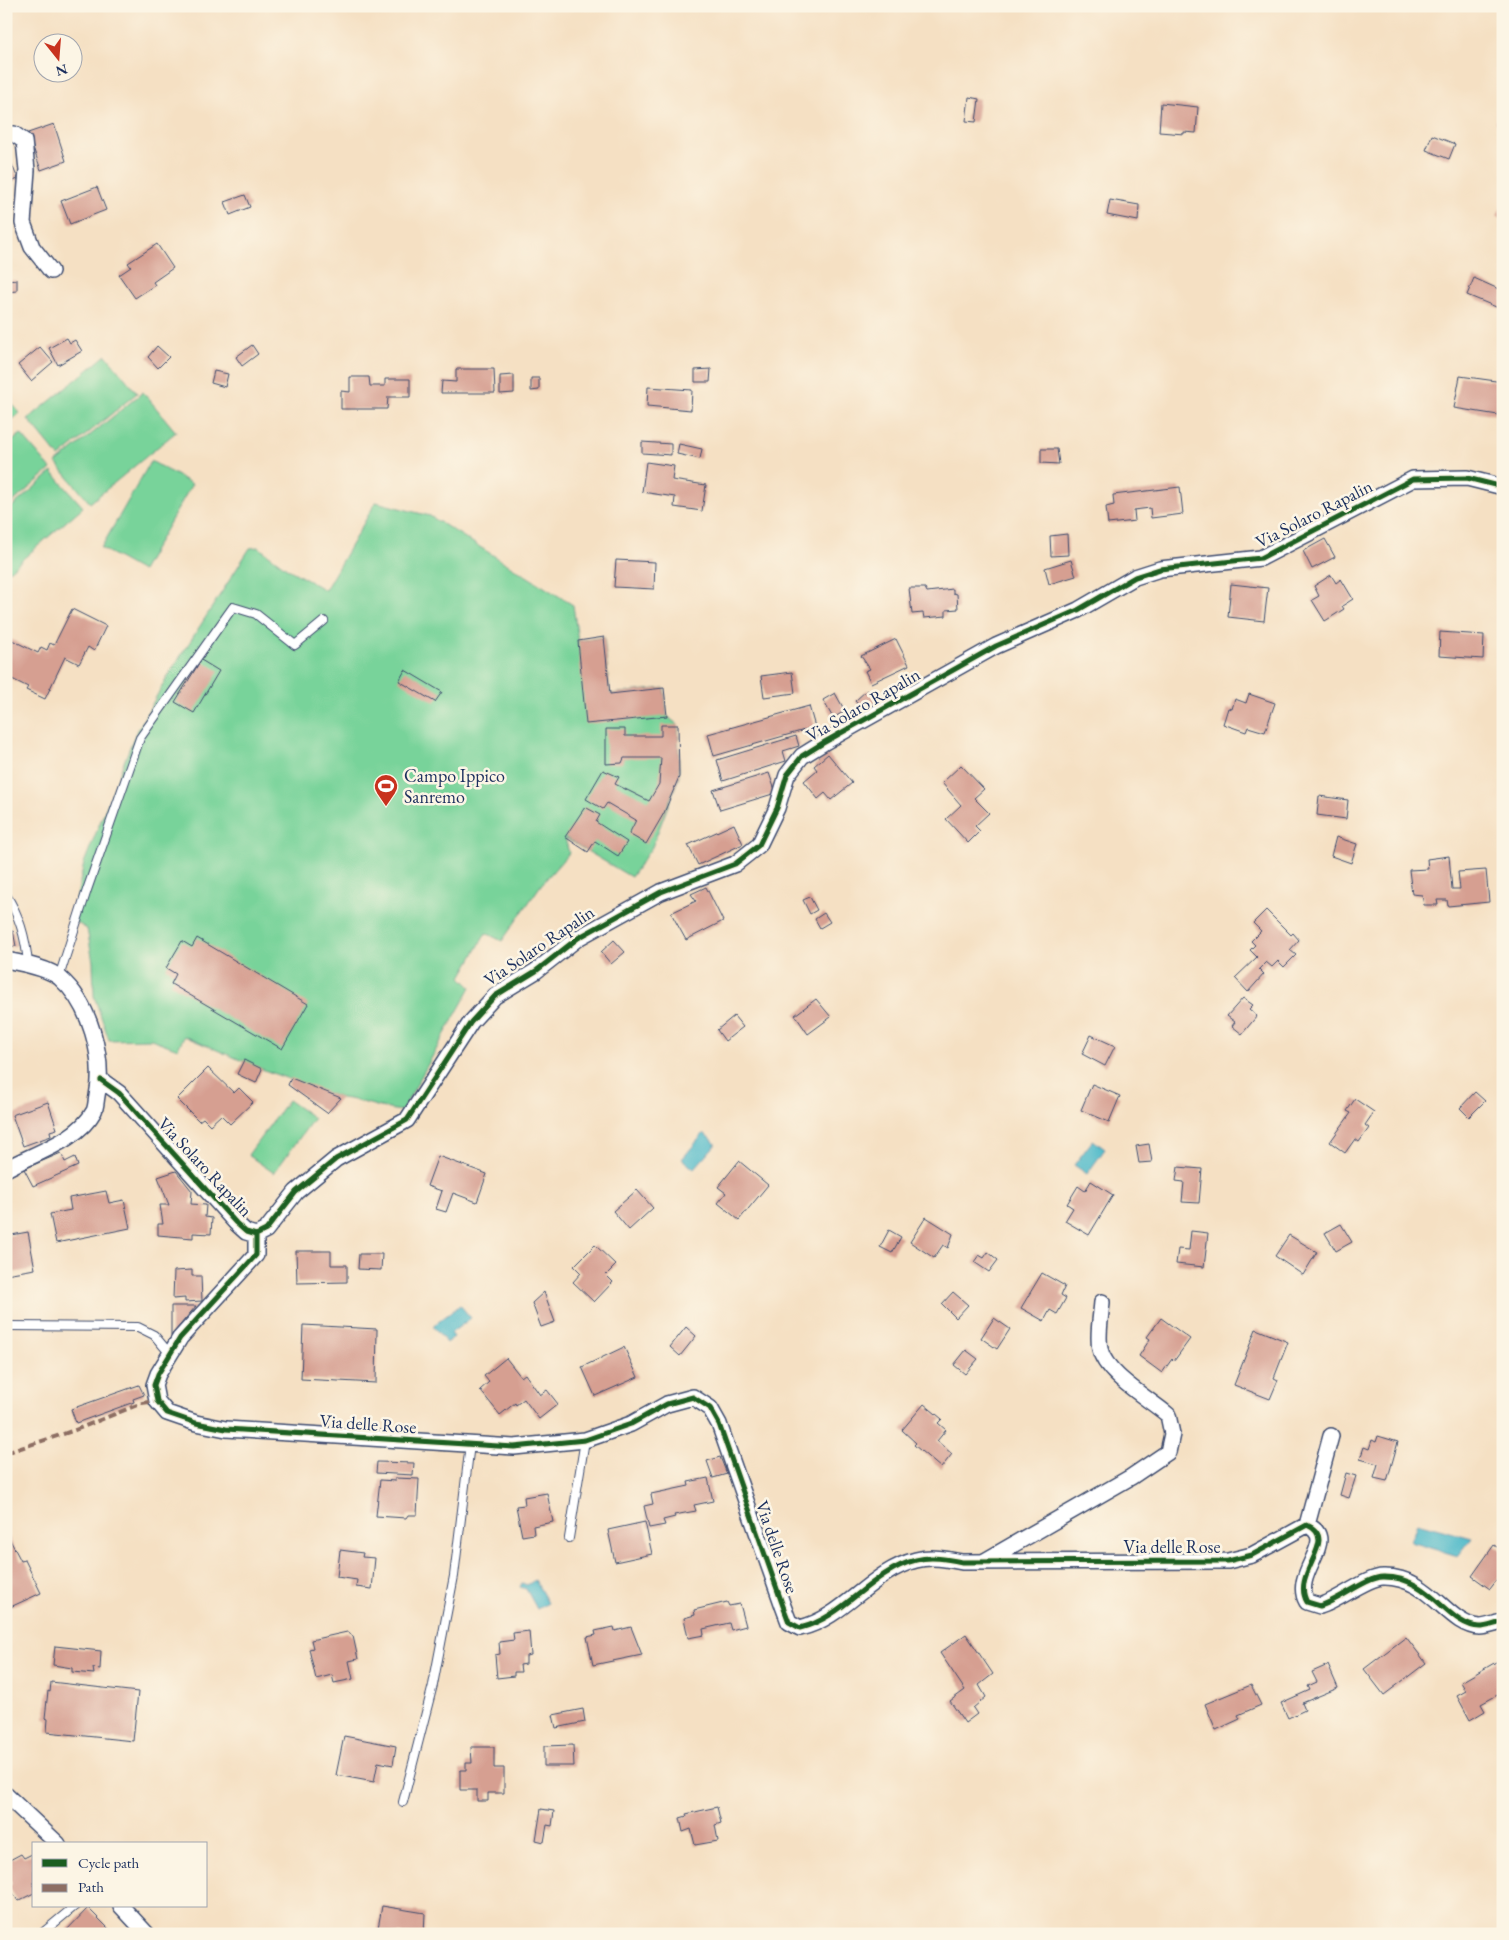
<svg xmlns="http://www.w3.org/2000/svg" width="1509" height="1940" viewBox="0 0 1509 1940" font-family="'EB Garamond',serif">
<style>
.green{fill:#78d39a;stroke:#4a817c}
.water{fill:#4eb9c9;stroke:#347494}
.building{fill:#d69f91}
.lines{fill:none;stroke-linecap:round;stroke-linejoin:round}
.service-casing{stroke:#3c4a6d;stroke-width:10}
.minor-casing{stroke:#3c4a6d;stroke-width:18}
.service{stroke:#fff;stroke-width:8}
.minor{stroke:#fff;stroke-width:15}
.quiet{stroke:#8d6e63;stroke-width:4;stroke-dasharray:8 4;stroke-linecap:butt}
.cycleway-casing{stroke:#fcf5e5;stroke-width:8}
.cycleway{stroke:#1b5e20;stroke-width:5}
.labels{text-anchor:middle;stroke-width:5;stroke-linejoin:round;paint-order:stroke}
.street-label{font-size:18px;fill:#1b2f5e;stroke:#fcf5e5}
.poi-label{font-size:18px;fill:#1b2f5e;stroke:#fcf5e5;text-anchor:start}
</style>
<rect width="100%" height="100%" fill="#fcf5e5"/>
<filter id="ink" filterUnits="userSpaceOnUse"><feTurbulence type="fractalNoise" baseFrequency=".02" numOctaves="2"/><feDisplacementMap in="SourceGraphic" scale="10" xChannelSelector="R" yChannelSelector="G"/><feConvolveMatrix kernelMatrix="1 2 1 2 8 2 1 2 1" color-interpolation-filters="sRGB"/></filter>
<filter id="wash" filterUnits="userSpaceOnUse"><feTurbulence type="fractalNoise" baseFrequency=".0096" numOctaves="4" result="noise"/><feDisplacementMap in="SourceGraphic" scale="20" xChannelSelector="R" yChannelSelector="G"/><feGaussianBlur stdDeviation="1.12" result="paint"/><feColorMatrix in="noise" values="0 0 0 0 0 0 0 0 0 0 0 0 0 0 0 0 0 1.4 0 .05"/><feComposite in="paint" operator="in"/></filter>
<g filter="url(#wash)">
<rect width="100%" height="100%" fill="#f5e0c3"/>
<path class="green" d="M106,355l31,38 -78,64 -31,-38z
M143,392l33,40 -86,71 -34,-40z
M6,397l14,16 -14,12z
M21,434l30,35 -45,39v-62z
M151,461l41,23 -50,87 -41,-23z
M52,472l31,35 -74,64 -3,-4v-55z
M376,502l54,14 143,89 5,36 26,-4 6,57 54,-6 3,28 11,9 1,52 -27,70 -21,30 -66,-39 4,15 -28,32 -39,56 -16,-8 -25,44 10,10 -69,124c-22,-2 -40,-11 -61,-13l-77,-28 -80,-34 -6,13 -27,-10 -42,1 -15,-44 -1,-34 -6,-33 -15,-9 12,-57 50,-126 32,-58 84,-131 8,-1 30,22 37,21z
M288,1100l26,18 -40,55 -26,-18z"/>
<path class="water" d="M704,1133l12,11 -22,25 -12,-10z
M1093,1140l12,9 -18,25 -13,-9z
M460,1305l11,13 -20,15 3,4 -7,6 -14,-17z
M1417,1523l55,15 -14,18 -47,-14z
M535,1580l13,23 -11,6 -11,-20 -6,-2 2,-4 5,2z"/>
<g id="blocks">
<path class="building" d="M969,97l10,2 -3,23 -10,-1z
M1161,103l37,4 -2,26 -12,-1v2l-25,-2z
M1499,111l4,1v13l-7,-2z
M54,124l12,37 -25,9 -13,-37z
M1432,135l23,9 -6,15 -23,-9z
M6,151l12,28 -12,5z
M97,187l9,23 -36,14 -9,-23z
M245,195l5,12 -20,8 -5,-13z
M1110,200l29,5 -1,16 -31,-6z
M1503,204v15l-6,-3z
M157,244l16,24 -20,14 2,3 -20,13 -16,-23 12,-8 -3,-4z
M1474,278l29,13 -2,18 -34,-14z
M17,280v11l-11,1v-11z
M67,338l3,5 5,-3 7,11 -24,14 -9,-17z
M252,345l6,9 -16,12 -6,-9z
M157,346l12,11 -11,11 -10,-11z
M40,347l13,15 -22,19 -13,-16z
M456,369h38l1,24h-54l1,-12 14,1z
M711,369l-1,13h-15v-12z
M214,371l14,3 -3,13 -14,-4z
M514,375v18l-14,1v-18z
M1460,376l43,6v21l-3,-1 -2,13 -44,-7z
M350,377h19l1,9h15v-7h25v18h-22l-1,12h-46v-18l9,1z
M531,378h8v12l-8,1z
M648,387l44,3 -1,20 -44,-4z
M642,442l29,2v11l-29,-2z
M679,444l23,5 -2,10 -23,-5z
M1041,449h16l2,15 -18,-1z
M646,462l28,4 -2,14 34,5 -4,26 -28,-4 1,-10 -33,-5z
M1180,487l3,27 -32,4 -1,-10 -16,2 1,11 -27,3 -2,-17 8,-2 -1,-10z
M1067,534l1,21 -17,1 -1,-20z
M1325,539l10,18 -23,12 -9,-18z
M616,560l39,2 -1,27 -40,-2z
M1071,560l5,16 -27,8 -4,-16z
M1331,575l5,8 5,-4 12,20 -11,7 2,3 -19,12 -13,-21 7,-4 -5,-10z
M1231,584l37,4 -4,33 -36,-4z
M909,588h16l2,4 26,-3v4l4,1 1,15 -12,1v6l-22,2 -1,-5 -11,1z
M72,609l34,17 -12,25 -6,-4 -9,17 -14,-7 -20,42 -19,-9 2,-3 -22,-11v-39l32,16 3,-6 6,3 3,-7 4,2z
M1440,632l44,3 -1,24 -44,-3z
M604,637l6,57 54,-6 3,28 -81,8 -8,-83z
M896,639l13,26 -38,18 -6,-12 5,-2 -9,-13z
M201,660l18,11 -25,42 -19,-11z
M405,670l37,22 -7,10 -36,-21z
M792,672l3,21 -31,4 -3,-21z
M867,690l10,10 -13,11 -9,-10z
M835,693l10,18 -12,7 -10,-18z
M1249,694l26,9 -10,29 -17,-5 -2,5 -23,-8 5,-16 4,1 3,-10 11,4z
M809,706l6,21 -101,29 -6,-22z
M661,725h17l1,52 -15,36 -18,31 -17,-10 7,-14 -29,-17 -4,6 -17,-10 17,-29 16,7 -4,7 34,17 10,-17 2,-26h-37l-2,5 -16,1v-35h19v7h36z
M796,736l3,10 -16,5 3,10 -63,20 -6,-21z
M828,754l24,29 -21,17 -6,-7 -7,6 -14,-18 13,-11 -3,-4z
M961,765l23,24 -10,9 15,15 -14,13 5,5 -12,12 -22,-24 15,-14 -19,-22z
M769,773l7,20 -56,17 -7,-20z
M1319,796l29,4 -2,19 -29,-4z
M585,807l15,8 -4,7 31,20 -9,14 -23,-15 -7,11 -23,-15z
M734,824l9,20 -45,21 -10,-20z
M1336,837l21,7 -6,19 -20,-7z
M1449,856l3,33h8l-2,-17 28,-2 3,32 -41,4 -1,-6h-10l1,5h-14l-2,-10 -10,-1 -3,-24 19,-1 -1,-10z
M706,887l17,34 -37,19 -15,-27 25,-12 -5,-7z
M810,897l7,13 -7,4 -7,-14z
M1266,910l25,25 2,-2 6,7 -9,10 6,5 -12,12 -6,-6 -6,6 -6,-5 -7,7 5,5 -16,18 -13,-14 22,-21 -7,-7 5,-5 -4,-4 10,-10 -8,-8z
M824,913l6,9 -10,6 -5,-9z
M13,931l3,15 -10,1v-15z
M197,938l111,66 -26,45 -111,-65 5,-10 -10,-6 16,-27 10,6z
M614,940l11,12 -14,12 -10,-12z
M1243,998l10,7 -4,4 8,7 -15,18 -10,-8 3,-4 -8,-6z
M816,999l15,18 -23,17 -13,-19z
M734,1016l9,11 -18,14 -8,-11z
M1091,1035l24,11 -10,20 -23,-12z
M244,1060l18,9 -6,14 -19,-9z
M208,1068l26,25 5,-5 14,14 -23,22 -9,-9 -11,10 -7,-7 -4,3 -22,-22z
M291,1078l50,20 -14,15 -39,-28z
M1092,1084l28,12 -11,26 -28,-12z
M1475,1092l10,9 -16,16 -9,-9z
M1355,1099l19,13 -9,13 4,3 -10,14 -4,-3 -10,14 -15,-11 21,-29 -4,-2z
M48,1102l9,27 -7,2 1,5 -28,10 -11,-31z
M1149,1144l3,18 -13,1 -3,-17z
M61,1153l4,9 10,-5 3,9 -45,20 -9,-17z
M438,1156l49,18 -10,28 -24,-9 -7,19 -10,-3 6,-18 -15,-5z
M739,1161l29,24 -29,35 -21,-17 8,-10 -8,-6z
M1178,1167l24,2 -3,34 -17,-1 2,-20 -8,-1z
M176,1171l16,20 -1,13 15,1 -1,12 7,1 -1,16 -18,-1v5l-35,-3v-11h5l-3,-19h9l-11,-28z
M1091,1181l22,14 -24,40 -24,-14 8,-13 -6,-4 11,-18 7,5z
M637,1190l16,18 -24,22 -16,-19z
M106,1191l3,12 15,-3 6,28 -74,15 -6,-29 21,-4 -2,-12z
M926,1217l27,17 -5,14 -5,-3 -9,13 -24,-16z
M1341,1224l11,18 -16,9 -11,-18z
M889,1230l12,7 -9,16 -12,-6z
M1191,1231l17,2 -4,34 -28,-3 2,-15 11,1z
M28,1232l7,37 -29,5v-38z
M1289,1235l28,17 -14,23 -28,-19z
M595,1245l21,20 -10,10 7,7 -19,20 -21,-20 8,-9 -7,-7z
M296,1251h35v14h16v17l-50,1z
M988,1252l10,8 -9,12 -15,-10 5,-7 5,3z
M359,1254h23l-1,16 -23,-1z
M192,1270v6h9l1,25 -17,1v-4l-12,1 1,-28z
M1042,1273l23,13 -4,9 5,3 -9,16 -7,-4 -6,11 -23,-13z
M544,1292l11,30 -14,5 -9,-24z
M953,1292l15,13 -12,13 -14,-14z
M171,1306h25l-25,30z
M994,1318l16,11 -13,20 -16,-11z
M1161,1318l29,21 -16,22 -2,-2 -10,14 -23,-17 11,-17 -3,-2z
M303,1325l74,4 -1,54 -75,-4z
M686,1327l10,9 -16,20 -10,-9z
M1256,1329l32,13 -14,36 4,2 -8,19 -36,-14z
M624,1347l14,30 -43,19 -13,-29z
M966,1350l12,9 -13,15 -11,-9z
M506,1358l15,19 4,-3 15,21 7,-5 11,14 -19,15 -15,-20 -8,6 -1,-2 -15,12 -20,-25 9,-8 -5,-6z
M139,1385l5,10 -11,4 1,3 -58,21 -5,-14z
M924,1404l18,15 -4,4 8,7 -9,11 15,13 -11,14 -27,-23 2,-2 -14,-13z
M1378,1436l20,6 -11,39 -13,-3 4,-14 -18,-5 4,-12 5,2 3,-9 4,2z
M720,1457l7,17 -14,4 -6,-17z
M377,1462l37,1 -1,12 -37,-2z
M1346,1473l10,3 -7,22 -9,-3z
M395,1478l24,1 -2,36h-9l-2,3 -30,-2 4,-36 15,1z
M708,1478l5,23 -19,4 2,6 -22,4 1,2 -12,3 2,5 -16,3 -5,-22 9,-2 -2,-10 38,-8 -1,-4z
M547,1493l6,29 -20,4 1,8 -12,2 -6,-30 9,-1 -1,-8z
M645,1522l7,32 -37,8 -7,-32z
M6,1536h2l13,25 4,-1 16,33 -35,16z
M1494,1545l9,6v21l-13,17 -18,-13z
M340,1550l23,3 -1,4 13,1 -3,31 -16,-2 1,-7 -20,-3z
M727,1602l2,4 11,-2 6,22 -15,4 -2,-7 -26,6 1,6 -16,3 -4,-20 11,-3 -1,-5z
M614,1627l1,4 16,-4 11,28 -49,10 -6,-28 9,-2 -1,-4z
M529,1631l2,24 -5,1v8l-6,1 1,7h-7v4l-17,2 -2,-23 5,-1 -1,-12 15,-2 -1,-7z
M347,1632l6,4 5,23 -9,2 4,18 -19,4 -2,-8 -16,4 -7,-30 4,-1 -2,-8z
M966,1634l27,40 -14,11 7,12 -13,11 4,6 -12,9 -15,-22 15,-11 -25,-37z
M1406,1637l20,26 -42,32 -20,-26z
M55,1646l46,5 -1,18 -7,-1 1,6 -22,-2v-4l-19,-3z
M1503,1658v34l-22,12 4,7 -15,9 -13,-24 9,-5 -5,-9z
M1328,1665l10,23 -36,15 3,7 -17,8 -7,-15 29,-13 -2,-4 9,-4 -5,-10z
M51,1682l87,10 -5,49 -86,-9 1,-13 -3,-1 3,-27 2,1z
M1251,1685l10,20 -23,10 2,4 -24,11 -11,-26z
M583,1709l2,13 -29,6 -3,-13z
M344,1736l52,10 -3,19 -15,-3 -4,20 -38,-7z
M573,1745l1,21h-30v-20z
M471,1747h23v21h10v25h-16v8h-11v-11h-17v-20h6v-7h6z
M717,1807l4,16 -6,2 3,16 -23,4 -4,-16 -8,3 -3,-14 7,-2 -1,-2z
M541,1809l13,2 -2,15 -5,-1 -3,17 -8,-2z
M34,1853v40l-16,8 -10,-15 4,-2 -6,-11v-11l15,-8 3,4z
M382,1906l43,7 -1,21h-47z
M88,1908l26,26h-51z"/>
</g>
</g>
<g filter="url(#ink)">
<use href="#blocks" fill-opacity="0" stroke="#3c4a6d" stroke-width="1"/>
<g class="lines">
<g class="service-casing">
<path id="service" d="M6,895c14,21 20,44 22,69
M59,977l28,-87 53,-152 93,-131 23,7 39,31 29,-24
M6,1326l132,1 16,8 16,19
M569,1538l16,-98
M403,1802l30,-117 21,-109 16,-132
M41,1934l34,-28"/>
</g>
<g class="minor-casing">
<path id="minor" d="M6,134h8l10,7 3,29 -4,53 9,24 19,24
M6,960c15,3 43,8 54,18 30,26 45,80 37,118 -1,5 -1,11 -3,15 -16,30 -60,42 -88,58
M101,1080l18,13 117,130 10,9 10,3 10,-5 30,-38 40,-33 71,-39 64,-98 24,-26 41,-25 42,-33 83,-46 74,-28 24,-19 18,-37 10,-33 15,-19 21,-13 173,-97 82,-36 57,-33 25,-8 101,-11 152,-79 54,-1 36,9
M256,1235v20l-76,83 -22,36 -4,11 3,16 10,12 29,10 30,6 288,18 71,-7 46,-16 36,-20 26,-7 17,11 9,16 64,182 6,16 11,6c44,-10 71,-57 116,-68 15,-4 31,-1 46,2l266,-1 24,-6 55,-30c34,15 -17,48 0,77l13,4c18,-5 47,-29 63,-29 48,-1 64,49 97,50 7,0 16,-4 23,-5
M1307,1525l24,-89
M983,1562l148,-85 37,-25 4,-18 -4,-19c-20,-17 -63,-41 -68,-66 -3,-14 1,-33 2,-47
M6,1795l52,49
M121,1906l26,28"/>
</g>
<use href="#service" class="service"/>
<use href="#minor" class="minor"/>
<path class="quiet" d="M6,1453l69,-23 67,-27 15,-2"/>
<g class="cycleway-casing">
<path id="cycleway" d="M101,1080l18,13 117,130 10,9 10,3 10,-5 30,-38 40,-33 71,-39 64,-98 24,-26 41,-25 42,-33 83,-46 74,-28 24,-19 18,-37 10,-33 15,-19 21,-13 173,-97 82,-36 57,-33 25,-8 101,-11 152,-79 54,-1 36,9
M256,1235v20l-76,83 -22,36 -4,11 3,16 10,12 29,10 30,6 288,18 71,-7 46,-16 36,-20 26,-7 17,11 9,16 64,182 6,16 11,6c44,-10 71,-57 116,-68 15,-4 31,-1 46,2l266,-1 24,-6 55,-30c34,15 -17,48 0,77l13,4c18,-5 47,-29 63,-29 48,-1 64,49 97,50 7,0 16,-4 23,-5"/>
</g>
<use href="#cycleway" class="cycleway"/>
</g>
</g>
<defs>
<g id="stadium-pin" transform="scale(1.25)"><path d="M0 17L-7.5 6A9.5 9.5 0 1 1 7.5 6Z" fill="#c8321e" stroke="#fcf5e5"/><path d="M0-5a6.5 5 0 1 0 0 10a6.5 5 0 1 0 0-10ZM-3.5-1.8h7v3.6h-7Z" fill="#fff"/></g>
</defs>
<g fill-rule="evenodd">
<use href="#stadium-pin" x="386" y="786"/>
</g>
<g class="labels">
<g class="street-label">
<text transform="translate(1314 514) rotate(-27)" y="6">Via Solaro Rapalin</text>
<text transform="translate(863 705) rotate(-30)" y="6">Via Solaro Rapalin</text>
<text transform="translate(539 946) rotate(-34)" y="6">Via Solaro Rapalin</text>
<text transform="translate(205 1167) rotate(47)" y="6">Via Solaro Rapalin</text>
<text transform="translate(368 1424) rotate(4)" y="6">Via delle Rose</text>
<text transform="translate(777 1547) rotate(71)" y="6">Via delle Rose</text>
<text x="1172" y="1553">Via delle Rose</text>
</g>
<g class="poi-label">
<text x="404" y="782">Campo Ippico<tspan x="404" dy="21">Sanremo</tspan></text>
</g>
</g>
<rect width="1509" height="1940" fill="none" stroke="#fcf5e5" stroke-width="25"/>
<rect x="32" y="1842" width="175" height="65" fill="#fcf5e5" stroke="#a2a6af"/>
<rect x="42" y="1859" width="25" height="8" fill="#1b5e20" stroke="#a2a6af"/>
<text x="78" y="1868" font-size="15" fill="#1b2f5e">Cycle path</text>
<rect x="42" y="1884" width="25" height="8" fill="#8d6e63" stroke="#a2a6af"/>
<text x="78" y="1892" font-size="15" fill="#1b2f5e">Path</text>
<g transform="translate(58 58) rotate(163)"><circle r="24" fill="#fcf5e5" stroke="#a2a6af"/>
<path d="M0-4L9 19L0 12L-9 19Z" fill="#c8321e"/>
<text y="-8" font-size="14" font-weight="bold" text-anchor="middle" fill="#1b2f5e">N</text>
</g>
</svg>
